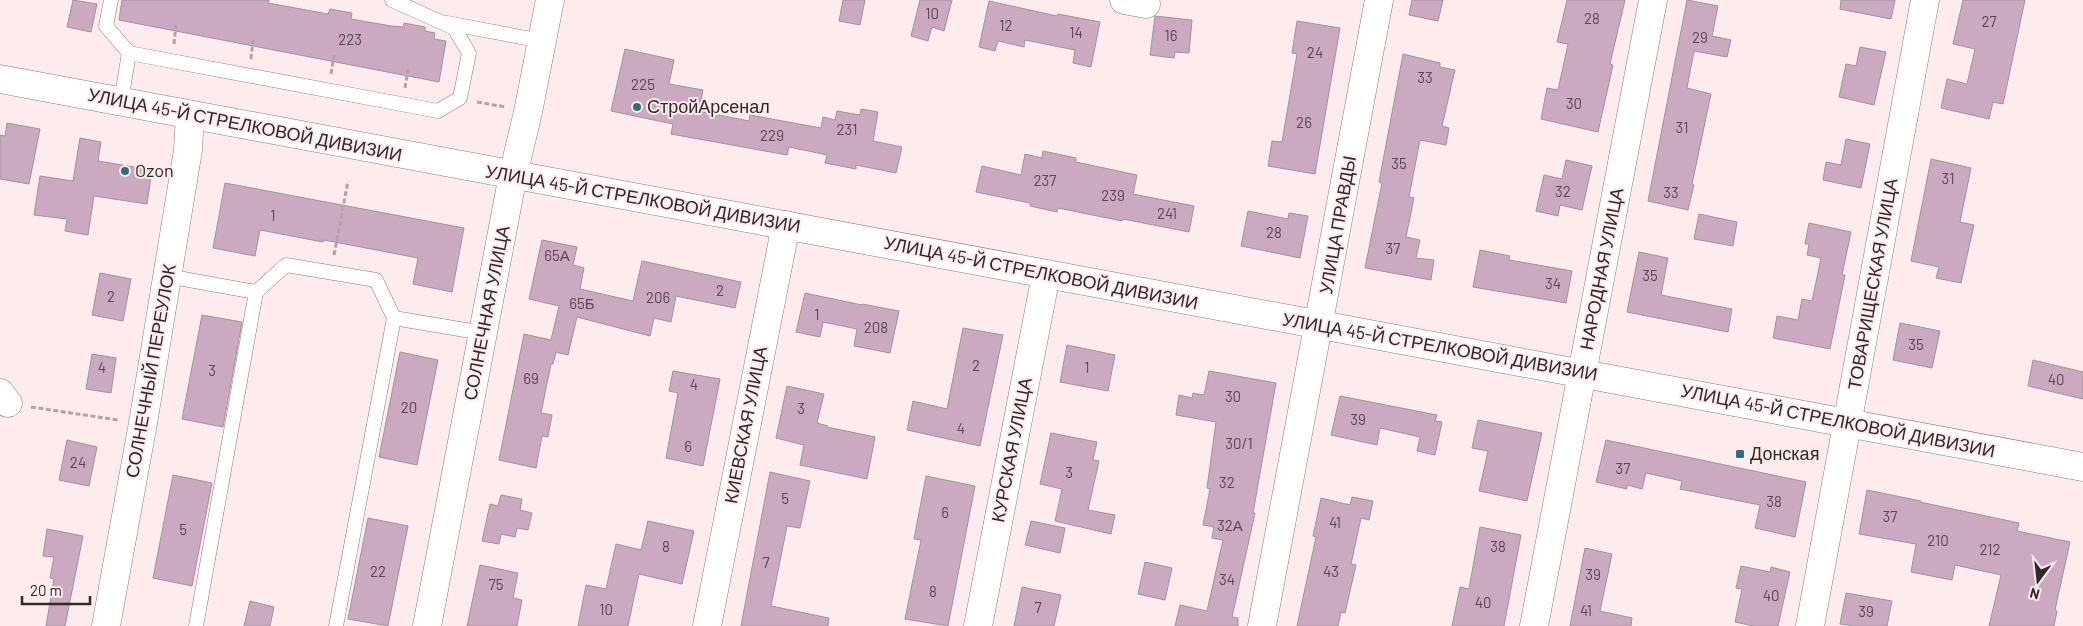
<svg xmlns="http://www.w3.org/2000/svg" width="2083" height="626" viewBox="0 0 2083 626" font-family="Barlow,sans-serif">
<style>
.building{fill:#cba9c1;stroke:#a0929b}
.lines{fill:none;stroke-linecap:round;stroke-linejoin:round}
.service-casing{stroke:#8b7a7c;stroke-width:15}
.minor-casing{stroke:#8b7a7c;stroke-width:29}
.secondary-casing{stroke:#8b7a7c;stroke-width:29}
.path{stroke:#b2a4a6;stroke-width:3;stroke-dasharray:5 2.5;stroke-linecap:butt}
.service{stroke:#fff;stroke-width:14}
.minor{stroke:#fff;stroke-width:28}
.secondary{stroke:#fff;stroke-width:28}
.poi-dot{fill:#2b707f;stroke:#feebee;stroke-width:2}
.labels{text-anchor:middle;stroke-width:4;stroke-linejoin:round;paint-order:stroke}
.number-label{font-size:15px;fill:#574950}
.poi-label{font-size:18px;fill:#30292a;stroke:#feebee;text-anchor:start}
.street-label{font-size:18px;fill:#30292a;stroke:#feebee}
</style>
<rect width="100%" height="100%" fill="#feebee"/>
<path class="building" d="M73,0l24,4 -6,28 -24,-5z
M122,0h147l-1,3 60,11 2,-5 22,4 -1,6 40,7 12,1 1,-4 21,4v4l10,2 -1,6 12,2 -7,41 -320,-62z
M843,0h22l-5,25 -21,-4z
M920,0h32l-8,31 -12,-4 -4,14 -17,-5z
M1412,0h31l-5,21 -29,-6z
M1567,0h58l-15,64 3,1 -15,67 -57,-13 6,-31 11,2 10,-46 -11,-2z
M1687,0l31,6 -6,30 19,4 -4,17 -33,-6 -7,37 24,6 -19,90 2,1 -6,25 -40,-9z
M1841,0h54l-4,19 -51,-10z
M1963,0h62l-22,104 -10,-2 -4,17 -48,-11 6,-29 20,5 8,-35 -22,-5z
M989,1l68,15 1,-2 42,8 -9,45 -18,-4 2,-13 -50,-10 -1,7 -26,-6 -3,10 -16,-4z
M1155,16l37,4 -3,33 -14,-1 -1,6 -24,-3z
M1297,21l43,7 -25,146 -47,-8 4,-25 10,1 15,-88 -5,-1z
M1860,47l26,5 -12,53 -35,-8 7,-33 10,2z
M625,49l49,11 -5,24 34,6 -4,21 50,10 1,-6 71,13 2,-11 12,3 2,-9 23,4 1,-6 17,3 -5,29 29,6 -6,26 -40,-8v4l-31,-6 2,-8 -38,-8 -2,8 -116,-21 2,-10 -62,-13z
M1403,54l37,9v4l15,3 -13,56 7,2 -3,17 -26,-5 -11,57 5,1 -8,39 14,3 -4,18 18,2 -3,20 -66,-12 17,-85 -3,-1z
M7,123l33,6 -11,55 -29,-5v-44l5,1z
M80,138l21,4 -3,19 54,9 -5,34 -53,-8 -6,39 -23,-4 2,-12 -33,-4 6,-39 33,5z
M1846,139l24,5 -9,44 -38,-8 3,-18 15,3z
M1043,151l33,7v4l61,13 -4,19 61,12 -5,26 -66,-13 -1,2 -64,-13 -1,4 -27,-6v-3l-54,-11 6,-26 39,9 4,-21 17,4z
M1931,159l40,9 -11,54 14,3 -13,58 -25,-5 3,-11 -28,-6z
M1566,160l26,6 -10,44 -22,-5 -2,11 -22,-5 8,-36 18,4z
M225,183l239,45 -12,64 -39,-8 5,-26 -94,-18 -1,2 -63,-12 -5,26 -42,-8z
M1248,211l40,8 1,-6 19,3 -8,42 -59,-12z
M1699,214l38,8 -4,24 -39,-7z
M1809,223l42,9 -9,43h3l-15,74 -57,-11 4,-22 21,4 4,-21 10,2 9,-43 -14,-3 2,-11h-4z
M542,240l35,7 -4,18 11,3 -4,21 53,12 9,-40 99,21 -6,26 -59,-12 -5,26 -17,-4 -4,18 -73,-19 -9,38 -12,-3 -3,12h-2l-10,49 11,2 -4,22 -6,-1 -6,32 -37,-8 25,-126 27,6 8,-34 -30,-7z
M1480,250l30,6 -1,4 63,11 -6,32 -93,-16z
M1639,252l29,6 -7,37 71,14 -4,23 -101,-20z
M100,273l31,6 -8,42 -31,-6z
M805,293l57,12v-1l37,7 -9,42 -36,-7 3,-17 -34,-7 -3,15 -24,-5z
M202,315l40,7 -19,105 -41,-8z
M1900,323l40,8 -8,37 -39,-8z
M963,328l40,7 -23,111 -73,-16 6,-29 34,8z
M1067,345l48,10 -7,36 -48,-9z
M400,352l38,8 -21,105 -38,-8z
M92,354l24,4 -5,35 -25,-4z
M2033,360l50,12v27l-55,-13z
M673,371l47,8 -17,87 -37,-8 12,-65 -9,-2z
M1209,371l67,12 -23,130h2l-23,104 6,1v8h-63l5,-21 27,6 16,-71 -11,-2 2,-11 -11,-2 7,-36 -3,-1 9,-66 -40,-7 3,-20 13,3 1,-5 11,2z
M787,386l37,8 -7,29 11,3 -1,1 48,10 -8,42 -67,-14 4,-20 -28,-7z
M1340,396l97,19 -2,6 7,1 -7,33 -18,-4 3,-14 -40,-9 -3,17 -46,-10z
M1478,420l64,13 -15,68 -48,-10 9,-40 -16,-3z
M1051,433l46,9 -4,18 6,1 -11,49 27,5 -4,19 -56,-13 7,-32 -22,-5z
M67,440l30,7 -8,39 -30,-6z
M1606,440l200,42 -11,55 -40,-9 5,-23 -80,-16 2,-8 -36,-8 -4,16 -15,-4v4l-31,-7z
M770,472l40,9 -10,47 -13,-2 -16,80 58,12 -1,8h-87z
M173,475l39,8 -20,103 -39,-8z
M926,476l49,10 -27,140 -43,-7 16,-79 -7,-1z
M1867,490l54,11 -1,1 99,21 -2,8 53,11 -15,68 2,1 -3,15h-65l12,-51 -46,-10 -3,15 -41,-8 5,-28 -57,-10z
M501,495l21,4 -2,11 12,3 -4,17 -11,-2 -2,9 -14,-3 -2,10 -17,-3 8,-37 8,2z
M1352,497l21,4 -4,19 -8,-2 -10,46 5,1 -11,48 -4,-1 -3,14h-41l19,-89 -3,-1 8,-38 29,7z
M368,518l40,8 -20,100 -40,-7z
M648,521l46,10 -12,53 -43,-10 -11,52h-50l8,-41 20,4 10,-45 25,6z
M1031,521l34,7 -5,25 -35,-8z
M1480,527l41,8 -17,91h-52l8,-39 9,2z
M47,529l36,7 -18,90h-19l8,-47 -4,-1 4,-21 -11,-1z
M1585,548l27,6 -12,57 32,7 -1,8h-61z
M1145,562l27,6 -7,32 -27,-6z
M480,565l38,8 -5,25 9,2 -5,26h-50z
M1741,566l29,6 1,-5 19,5 -12,54h-24l-19,-4 7,-33 -6,-1z
M1022,587l39,8 -7,31h-40z
M1846,593l46,8 -5,25h-34l-13,-2z
M250,601l24,6 -4,19h-26z"/>
<g class="lines">
<g class="service-casing">
<path id="service" d="M111,0l-5,26 23,27 309,58 22,-13 9,-45 -15,-25 -62,-28
M447,23l95,18
M121,101l8,-48
M167,276l89,16
M394,318l89,15
M196,626l60,-334 30,-27 90,15 18,38 -58,308"/>
</g>
<g class="minor-casing">
<path id="minor" d="M1124,0l22,4
M0,393l8,10
M106,626l37,-203 45,-273 2,-35
M707,626l79,-401
M978,626l68,-351
M1262,626l117,-626
M1534,626l119,-626
M1810,626l115,-626"/>
</g>
<g class="secondary-casing">
<path id="secondary" d="M0,79l2083,388
M427,626l86,-451 15,-63 22,-112"/>
</g>
<path class="path" d="M174,44l2,-19
M251,59l2,-19
M331,74l3,-19
M405,88l3,-19
M477,102l29,5
M334,255l14,-74
M31,407l87,13"/>
<use href="#service" class="service"/>
<use href="#minor" class="minor"/>
<use href="#secondary" class="secondary"/>
</g>
<g class="poi-dot">
<circle cx="637" cy="107" r="5"/>
<circle cx="125" cy="171" r="5"/>
<rect x="1735" y="449" width="10" height="10" rx="2.5"/>
</g>
<g class="labels">
<g class="number-label">
<text x="932" y="19">10</text>
<text x="1592" y="24">28</text>
<text x="1989" y="27">27</text>
<text x="1006" y="31">12</text>
<text x="1076" y="38">14</text>
<text x="1171" y="41">16</text>
<text x="1700" y="43">29</text>
<text x="350" y="45">223</text>
<text x="1315" y="58">24</text>
<text x="1425" y="83">33</text>
<text x="643" y="90">225</text>
<text x="1574" y="109">30</text>
<text x="1304" y="128">26</text>
<text x="1682" y="133">31</text>
<text x="847" y="135">231</text>
<text x="772" y="141">229</text>
<text x="1399" y="169">35</text>
<text x="1948" y="184">31</text>
<text x="1045" y="186">237</text>
<text x="1563" y="197">32</text>
<text x="1671" y="198">33</text>
<text x="1113" y="201">239</text>
<text x="1167" y="219">241</text>
<text x="273" y="221">1</text>
<text x="1274" y="238">28</text>
<text x="1393" y="254">37</text>
<text x="557" y="261">65А</text>
<text x="1650" y="281">35</text>
<text x="1553" y="289">34</text>
<text x="720" y="296">2</text>
<text x="111" y="302">2</text>
<text x="658" y="303">206</text>
<text x="582" y="309">65Б</text>
<text x="817" y="320">1</text>
<text x="876" y="333">208</text>
<text x="1916" y="350">35</text>
<text x="976" y="371">2</text>
<text x="102" y="373">4</text>
<text x="1087" y="373">1</text>
<text x="212" y="376">3</text>
<text x="531" y="384">69</text>
<text x="2056" y="385">40</text>
<text x="694" y="390">4</text>
<text x="1233" y="402">30</text>
<text x="409" y="413">20</text>
<text x="801" y="414">3</text>
<text x="1358" y="425">39</text>
<text x="961" y="434">4</text>
<text x="1239" y="449">30/1</text>
<text x="688" y="452">6</text>
<text x="78" y="468">24</text>
<text x="1623" y="474">37</text>
<text x="1069" y="478">3</text>
<text x="1227" y="488">32</text>
<text x="785" y="504">5</text>
<text x="1774" y="507">38</text>
<text x="945" y="518">6</text>
<text x="1890" y="522">37</text>
<text x="1335" y="528">41</text>
<text x="1230" y="531">32А</text>
<text x="183" y="535">5</text>
<text x="1938" y="546">210</text>
<text x="666" y="552">8</text>
<text x="1498" y="552">38</text>
<text x="1990" y="555">212</text>
<text x="766" y="568">7</text>
<text x="378" y="577">22</text>
<text x="1331" y="577">43</text>
<text x="1593" y="580">39</text>
<text x="1227" y="585">34</text>
<text x="496" y="590">75</text>
<text x="933" y="597">8</text>
<text x="1771" y="601">40</text>
<text x="1483" y="608">40</text>
<text x="1038" y="613">7</text>
<text x="606" y="615">10</text>
<text x="1586" y="616">41</text>
<text x="1866" y="617">39</text>
</g>
<g class="poi-label">
<text x="647" y="113">СтройАрсенал</text>
<text x="135" y="177">Ozon</text>
<text x="1750" y="460">Донская</text>
</g>
<g class="street-label">
<text transform="translate(245 125) rotate(11)" y="6">УЛИЦА 45-Й СТРЕЛКОВОЙ ДИВИЗИИ</text>
<text transform="translate(643 199) rotate(10)" y="6">УЛИЦА 45-Й СТРЕЛКОВОЙ ДИВИЗИИ</text>
<text transform="translate(1338 225) rotate(-80)" y="6">УЛИЦА ПРАВДЫ</text>
<text transform="translate(1602 269) rotate(-79)" y="6">НАРОДНАЯ УЛИЦА</text>
<text transform="translate(1041 273) rotate(11)" y="6">УЛИЦА 45-Й СТРЕЛКОВОЙ ДИВИЗИИ</text>
<text transform="translate(1873 284) rotate(-80)" y="6">ТОВАРИЩЕСКАЯ УЛИЦА</text>
<text transform="translate(487 313) rotate(-79)" y="6">СОЛНЕЧНАЯ УЛИЦА</text>
<text transform="translate(1440 347) rotate(10)" y="6">УЛИЦА 45-Й СТРЕЛКОВОЙ ДИВИЗИИ</text>
<text transform="translate(151 371) rotate(-80)" y="6">СОЛНЕЧНЫЙ ПЕРЕУЛОК</text>
<text transform="translate(1838 421) rotate(11)" y="6">УЛИЦА 45-Й СТРЕЛКОВОЙ ДИВИЗИИ</text>
<text transform="translate(746 425) rotate(-79)" y="6">КИЕВСКАЯ УЛИЦА</text>
<text transform="translate(1012 450) rotate(-79)" y="6">КУРСКАЯ УЛИЦА</text>
</g>
</g>
<g transform="translate(2038 581) rotate(195)" stroke="#feebee" stroke-width="4" paint-order="stroke">
<path d="M0-4L9 19L0 12L-9 19Z" fill="#30292a"/>
<text y="-8" font-size="14" font-weight="bold" text-anchor="middle" fill="#30292a">N</text>
</g>
<path d="M22 596v8h68v-8" fill="none" stroke="#30292a" stroke-width="2.5"/>
<text x="30" y="596" font-size="15" fill="#30292a" stroke="#feebee" stroke-width="4" paint-order="stroke">20 m</text>
</svg>
